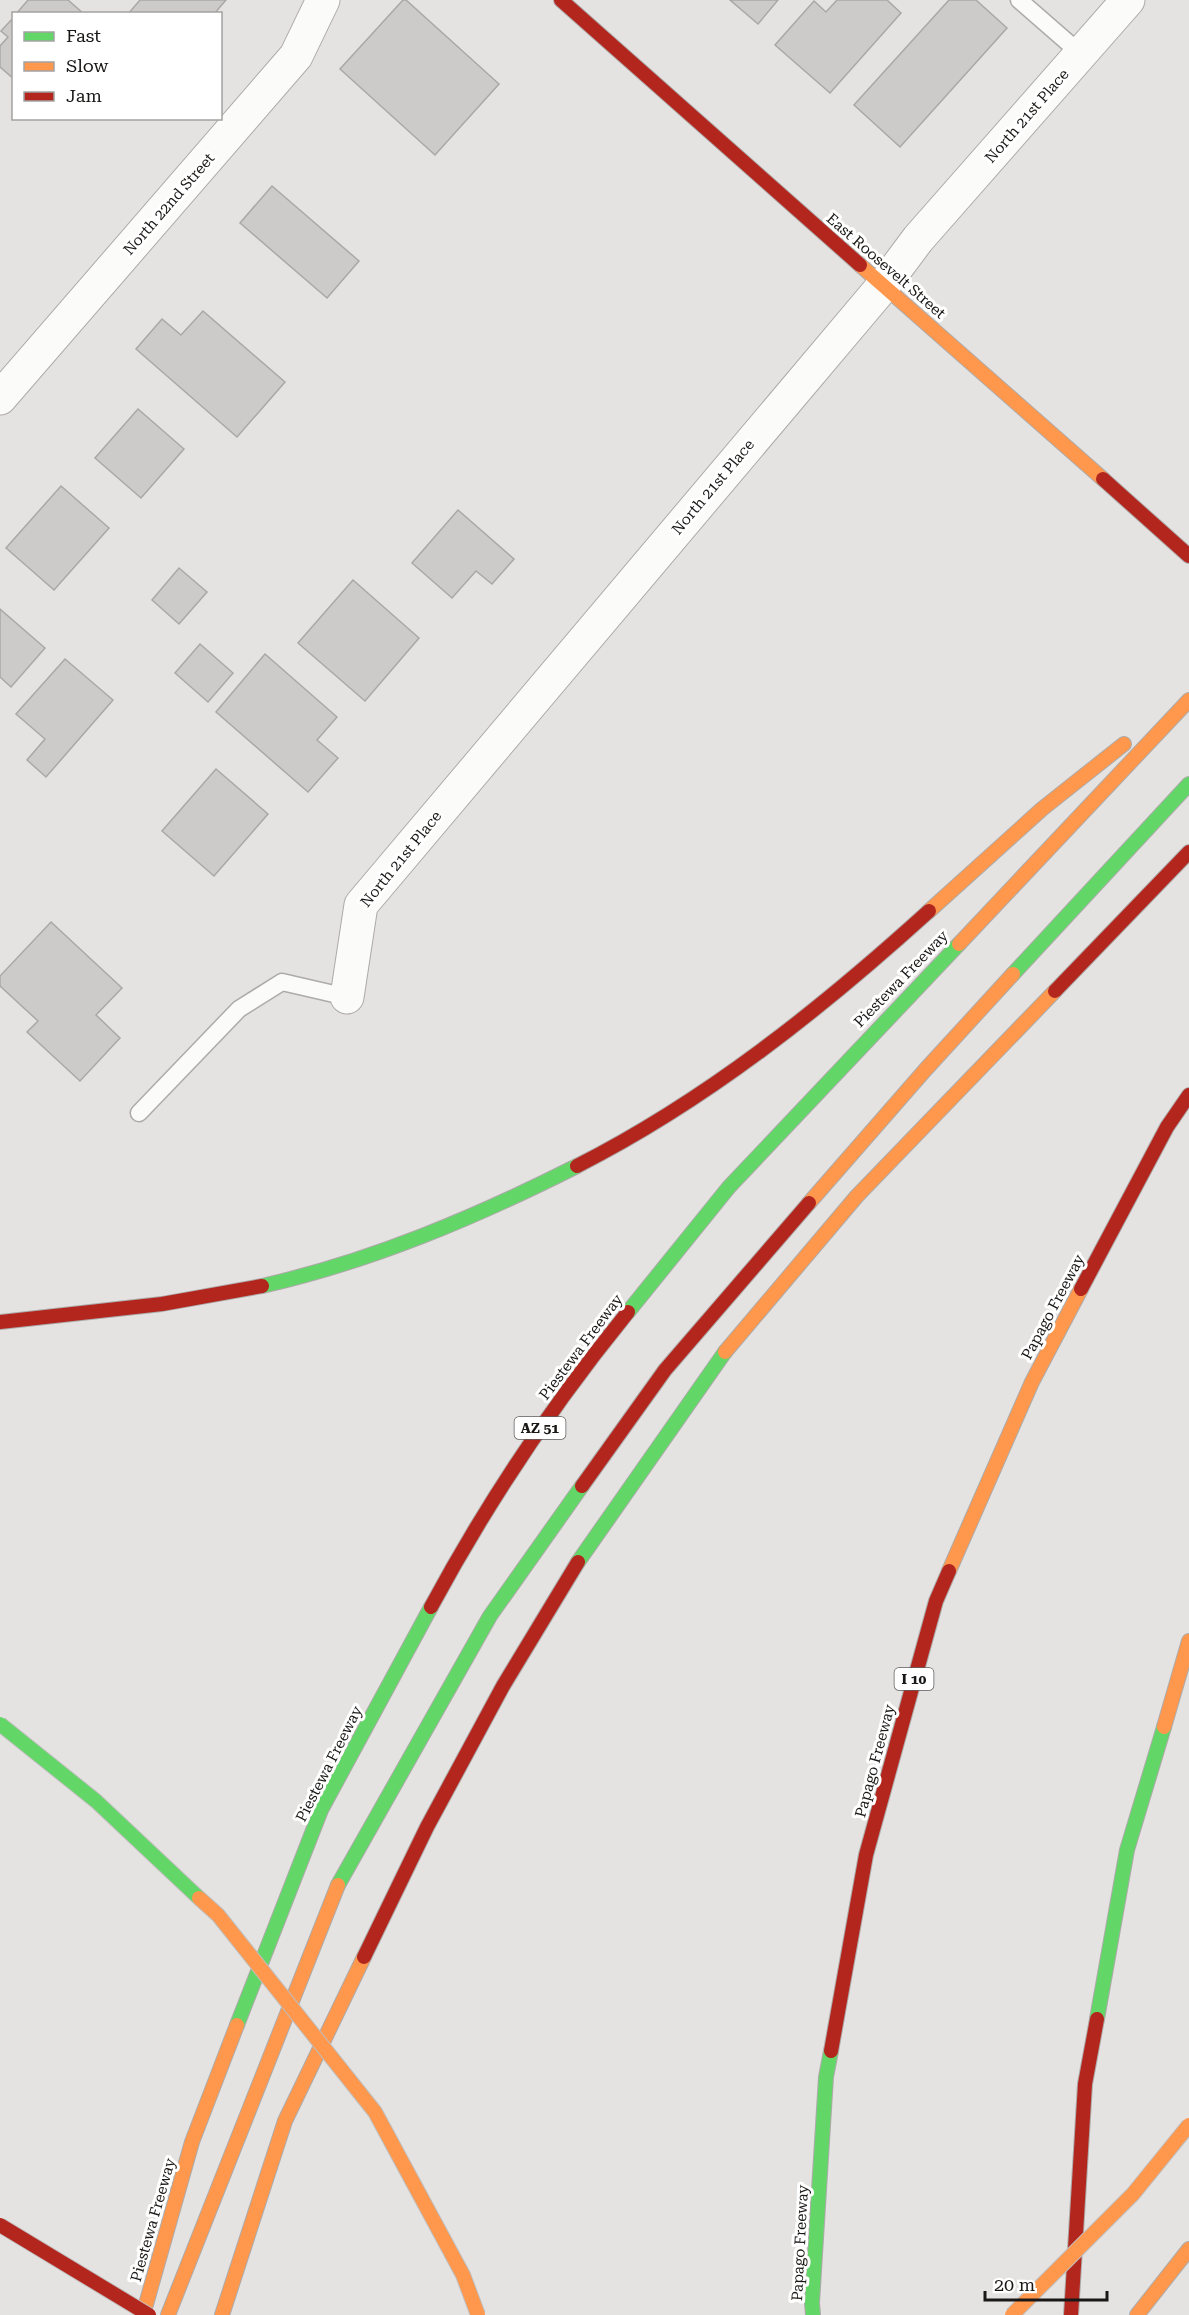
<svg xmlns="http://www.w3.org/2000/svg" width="1189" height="2315" viewBox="0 0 1189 2315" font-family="'Roboto Serif',serif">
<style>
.building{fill:#cdcbca;stroke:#aaa8a7;stroke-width:1.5}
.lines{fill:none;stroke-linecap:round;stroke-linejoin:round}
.lane-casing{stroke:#adabaa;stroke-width:19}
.street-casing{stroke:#adabaa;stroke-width:35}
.fast-casing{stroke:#adabaa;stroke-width:16}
.slow-casing{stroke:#adabaa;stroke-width:16}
.jam-casing{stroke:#adabaa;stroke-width:16}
.lane{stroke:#fbfbfa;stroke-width:16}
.street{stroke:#fbfbfa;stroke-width:33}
.fast{stroke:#63d668;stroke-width:14}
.slow{stroke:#ff974d;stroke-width:14}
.jam{stroke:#b3261e;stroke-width:14}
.fast-bridge-casing{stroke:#bfbebd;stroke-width:16;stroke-linecap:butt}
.slow-bridge-casing{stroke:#bfbebd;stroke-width:16;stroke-linecap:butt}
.jam-bridge-casing{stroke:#bfbebd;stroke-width:16;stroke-linecap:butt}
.fast-bridge{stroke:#63d668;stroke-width:14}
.slow-bridge{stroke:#ff974d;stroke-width:14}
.jam-bridge{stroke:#b3261e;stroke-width:14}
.labels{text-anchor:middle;stroke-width:6;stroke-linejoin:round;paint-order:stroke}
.shield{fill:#fff;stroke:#5f5d5d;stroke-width:1.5}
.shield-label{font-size:14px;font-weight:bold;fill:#1a1817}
.street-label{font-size:15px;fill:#1a1817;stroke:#fff}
</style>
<rect width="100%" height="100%" fill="#e5e3e1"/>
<path class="building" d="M28,0h40l16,14h-68z
M140,0h86l-12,14h-86z
M403,0h3l93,84 -64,71 -95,-86z
M730,0h48l-20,24z
M837,0h50l14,13 -71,80 -55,-48 39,-44 12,11z
M949,0h27l31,28 -107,119 -46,-42z
M14,17v62l-14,-12v-21l8,-9 -7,-6z
M272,186l87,75 -32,37 -87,-75z
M203,311l82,71 -48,55 -101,-88 26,-30 19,16z
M138,409l46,40 -43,49 -46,-40z
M61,486l48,42 -55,62 -48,-42z
M458,510l56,49 -22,25 -16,-13 -24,27 -40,-35z
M179,568l28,24 -28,32 -27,-24z
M353,580l66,58 -54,63 -67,-58z
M0,609l45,39 -34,39 -11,-10z
M200,644l33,29 -25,29 -33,-29z
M265,654l72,63 -20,23 21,18 -30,34 -92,-80z
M65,659l48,41 -67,77 -19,-17 18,-21 -29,-25z
M216,769l52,45 -54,62 -52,-45z
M51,922l71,66 -26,27 24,23 -40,43 -53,-49 11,-11 -38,-35v-10z"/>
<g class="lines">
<g class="lane-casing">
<path id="lane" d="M1019,0l62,54
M139,1113l100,-104 43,-27 65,15"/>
</g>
<g class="street-casing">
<path id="street" d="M0,398l296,-342 27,-56
M347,997l14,-92 522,-619 35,-47 210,-239"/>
</g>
<g class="fast-casing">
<path id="fast" d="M1013,974l176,-190
M262,1286c110,-25 214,-69 315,-120
M628,1312l101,-125 230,-243
M578,1562l147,-210
M338,1885l152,-269 92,-130
M1097,2019l30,-169 37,-123
M237,2025l84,-215 110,-203
M813,2315l-1,-12 14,-226 5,-26"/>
</g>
<g class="slow-casing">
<path id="slow" d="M860,265l243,214
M929,911l113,-102 82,-65
M959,944l230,-244
M809,1203l117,-134 87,-95
M725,1352l132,-156 198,-205
M949,1571l83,-189 49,-93
M1164,1727l25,-86
M143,2315l49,-173 45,-117
M168,2315l170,-430
M222,2315l63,-194 79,-164
M1137,2315l52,-66"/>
</g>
<g class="jam-casing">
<path id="jam" d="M561,0l299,265
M1103,479l86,77
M1055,991l134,-139
M577,1166c130,-66 245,-158 352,-255
M1081,1289l86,-162 22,-32
M0,1322l162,-18 100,-18
M582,1486l83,-116 144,-167
M431,1607c56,-104 122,-203 197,-295
M364,1957l63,-130 76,-141 75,-124
M831,2051l35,-196 70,-254 13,-30
M1071,2315l14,-231 12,-65"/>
</g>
<use href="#lane" class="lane"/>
<use href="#street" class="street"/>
<use href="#fast" class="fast"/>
<use href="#slow" class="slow"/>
<use href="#jam" class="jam"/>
<g class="fast-bridge-casing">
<path id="fast-bridge" d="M0,1724l96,77 103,97"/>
</g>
<g class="slow-bridge-casing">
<path id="slow-bridge" d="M199,1898l19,17 157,197 88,163 15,40
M1012,2315l121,-121 56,-69"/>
</g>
<g class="jam-bridge-casing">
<path id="jam-bridge" d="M0,2225l149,90"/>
</g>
<use href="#fast-bridge" class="fast-bridge"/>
<use href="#slow-bridge" class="slow-bridge"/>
<use href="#jam-bridge" class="jam-bridge"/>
</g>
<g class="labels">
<g class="shield">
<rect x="514.5" y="1417" width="51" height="22" rx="4.5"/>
<rect x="894.5" y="1668" width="39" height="22" rx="4.5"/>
</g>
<g class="shield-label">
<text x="540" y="1433">AZ 51</text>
<text x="914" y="1684">I 10</text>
</g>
<g class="street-label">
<text transform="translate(1027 116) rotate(-49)" y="5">North 21st Place</text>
<text transform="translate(169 204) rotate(-49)" y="5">North 22nd Street</text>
<text transform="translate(886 266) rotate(41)" y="5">East Roosevelt Street</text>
<text transform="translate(713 487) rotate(-50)" y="5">North 21st Place</text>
<text transform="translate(401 859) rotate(-51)" y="5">North 21st Place</text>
<text transform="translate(901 979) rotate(-46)" y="5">Piestewa Freeway</text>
<text transform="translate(1053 1307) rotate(-62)" y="5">Papago Freeway</text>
<text transform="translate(581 1347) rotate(-53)" y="5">Piestewa Freeway</text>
<text transform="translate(875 1761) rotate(-75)" y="5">Papago Freeway</text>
<text transform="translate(329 1764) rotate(-63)" y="5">Piestewa Freeway</text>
<text transform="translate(153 2220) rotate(-74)" y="5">Piestewa Freeway</text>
<text transform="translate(800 2243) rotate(-87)" y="5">Papago Freeway</text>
</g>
</g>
<rect x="12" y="12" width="210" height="108" fill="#ffffff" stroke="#a3a3a2" stroke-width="1.5"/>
<rect x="24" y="32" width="30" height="9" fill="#63d668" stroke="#a3a3a2" stroke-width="1.5"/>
<text x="66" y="42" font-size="18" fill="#1a1817">Fast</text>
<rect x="24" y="62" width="30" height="9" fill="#ff974d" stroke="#a3a3a2" stroke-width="1.5"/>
<text x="66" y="72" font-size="18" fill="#1a1817">Slow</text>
<rect x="24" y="92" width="30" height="9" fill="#b3261e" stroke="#a3a3a2" stroke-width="1.5"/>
<text x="66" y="102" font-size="18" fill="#1a1817">Jam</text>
<path d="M985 2291v9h122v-9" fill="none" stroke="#1a1817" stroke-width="3"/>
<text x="994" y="2291" font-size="18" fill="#1a1817" stroke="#ffffff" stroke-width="4.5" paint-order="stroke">20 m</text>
</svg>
